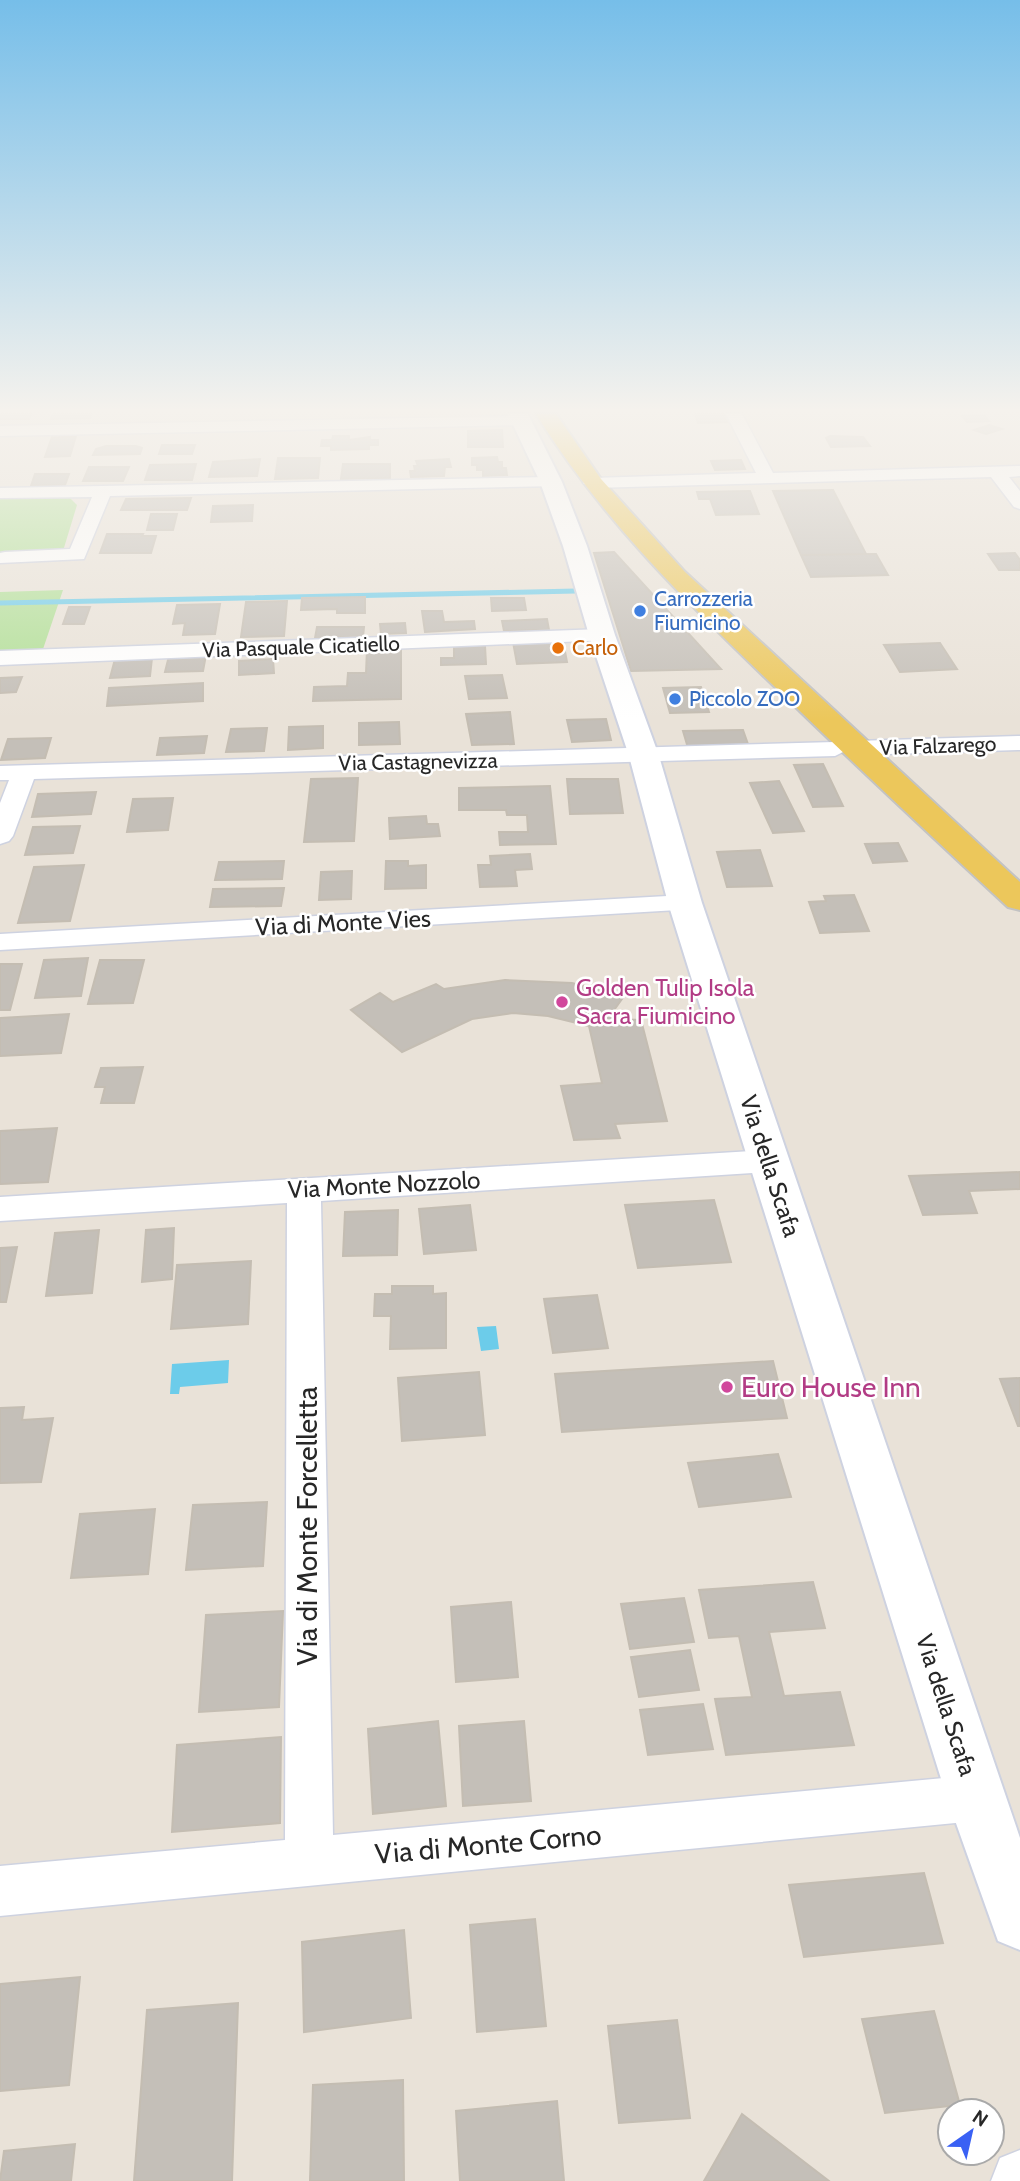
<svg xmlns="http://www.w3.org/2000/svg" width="1020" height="2181" viewBox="0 0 1020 2181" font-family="Cabin,sans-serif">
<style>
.green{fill:#b0df95}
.water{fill:#6cccea}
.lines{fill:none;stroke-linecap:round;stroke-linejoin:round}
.stream{stroke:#6cccea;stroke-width:5}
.building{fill:#c4bfb8;stroke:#c4bdb2;stroke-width:2}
.minor-casing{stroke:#ced2e0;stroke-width:3}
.tertiary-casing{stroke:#ced2e0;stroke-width:4}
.primary-casing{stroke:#c3c3c3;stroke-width:4}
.minor{fill:#fff;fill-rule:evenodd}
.tertiary{fill:#fff;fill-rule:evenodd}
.primary{fill:#ecc75b;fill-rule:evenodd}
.shop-dot{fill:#3f7fe0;stroke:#fff;stroke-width:2.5}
.food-dot{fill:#e8710a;stroke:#fff;stroke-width:2.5}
.hotel-dot{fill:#d1479c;stroke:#fff;stroke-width:2.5}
.labels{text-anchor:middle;stroke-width:5;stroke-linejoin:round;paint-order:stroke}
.far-shop-label{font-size:21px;fill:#366cbe;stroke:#fff;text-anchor:start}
.far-street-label{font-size:21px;fill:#272727;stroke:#fff}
.far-food-label{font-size:21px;fill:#c56008;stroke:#fff;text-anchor:start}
.street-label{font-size:24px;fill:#272727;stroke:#fff}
.hotel-label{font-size:24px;fill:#b23c85;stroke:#fff;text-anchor:start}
.near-hotel-label{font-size:28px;fill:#b23c85;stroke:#fff;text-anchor:start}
.near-street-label{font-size:28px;fill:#272727;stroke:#fff}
</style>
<rect width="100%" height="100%" fill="#e9e2d8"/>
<path class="green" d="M68,496l9,9 -14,46 -63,2v-55z
M63,590l-21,62 -42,1v-61z"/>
<path class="water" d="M496,1326l3,23 -18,2 -4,-24z
M229,1360l-1,23 -48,4 -1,7h-9l2,-30z"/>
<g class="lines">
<path class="stream" d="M0,603l576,-12"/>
</g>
<path class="building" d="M0,414h31l-2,5h-29z
M53,414h38l-1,4 -39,1z
M695,414h35l3,8 -35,1z
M984,415l5,6 -22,1 -5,-6z
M989,425l13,4 -16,5 -12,-4z
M502,430l1,17h-35v-16z
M76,436l-6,20 -25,1 7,-20z
M333,436h16v4l21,-3v3h8v5h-9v4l-38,1v-4h-10l1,-6h10z
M830,436l33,1 7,9 -39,1 -5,-9z
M162,445h33l-3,9h-33z
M106,446h30l6,2 -2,6 -47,1 3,-6z
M497,457l1,5h4v6h4l1,7 -24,1v-6h-6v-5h-5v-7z
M278,458h42l-2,20 -43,1z
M260,459l-3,17 -48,1 4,-15z
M449,459l2,8h-6l-1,9 -33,1 -1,-6h5l-1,-5h4l-2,-5z
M741,460l4,9 -30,1 -4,-9z
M196,464l-4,16h-47l5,-15z
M343,464h47v14l-49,1z
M89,467h40l-6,14h-40z
M35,474h34l-4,11 -34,1z
M833,490l33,64 -65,1 -28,-64z
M750,491l9,23 -43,1 -6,-16h-11l-2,-7z
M191,498l-4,12h-66l5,-11z
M253,505l-1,16 -41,1 2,-16z
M151,514h26l-4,16h-26z
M107,534h36l-1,2h14l-5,17h-51z
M614,552l107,117 -90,2 -37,-118z
M1015,553l5,7v10h-21l-11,-16z
M876,554l12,21 -77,2 -10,-22z
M365,597v16h-28v-4l-36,1 1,-12z
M491,598h33l2,12 -34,1z
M287,601l-3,35 -43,1 5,-35z
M220,604l-5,30 -32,1 2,-12 -12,1 4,-19z
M69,607h21l-6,17h-21z
M422,611h20l2,11 30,-1 1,8 -50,3z
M547,619l2,11 -45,1 -2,-10z
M405,623l1,10 -25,1 -1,-10z
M317,627h47l-1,10 -48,1z
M563,641l4,21 -50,2 -4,-22z
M940,643l17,26 -57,3 -16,-27z
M454,646h31l1,18 -45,1v-7h13z
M401,648v51l-88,2 1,-14 33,-1 1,-13h18l1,-24z
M206,655l-3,16 -38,1 4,-16z
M152,658l-2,18 -40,2 5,-19z
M273,659l1,14 -35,2v-14z
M502,675l5,23 -38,1 -4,-23z
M22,677l-6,15 -16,1v-15z
M203,683v18l-96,5 2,-18z
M701,687l8,25 -39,1 -7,-25z
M510,712l4,32 -42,1 -6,-31z
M606,719l5,21 -39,2 -5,-22z
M399,722l1,22 -41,1v-22z
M323,726v22l-35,2 1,-23z
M267,728l-3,23 -38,1 5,-23z
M743,730l6,17 -61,1 -5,-17z
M207,736l-3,17 -47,2 3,-17z
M51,738l-6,20 -44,2 7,-21z
M823,764l20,42 -30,1 -19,-42z
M358,778l-4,63 -50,1 7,-63z
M567,779h51l5,34 -53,1z
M779,781l25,50 -31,2 -23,-50z
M550,786l6,58 -56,1 -1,-13h29l-1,-17h-20l-1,-5h-47v-22z
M96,792l-5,22 -59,3 6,-23z
M173,798l-5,32 -41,2 6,-33z
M426,816l1,8h11l2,12 -50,3 -1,-21z
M80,826l-7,27 -48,2 8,-28z
M898,843l9,18 -34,2 -8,-19z
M760,850l12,36 -45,1 -10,-35z
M530,854l2,15 -17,1 2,16 -37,1 -2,-22h13l-1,-9z
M284,861l-2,18 -67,1 4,-18z
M386,861h22v5l18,-1v23l-41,1z
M84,865l-14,56 -52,2 16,-56z
M352,871l-1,28 -32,1 2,-28z
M284,888l-3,18 -71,1 3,-18z
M854,895l15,36 -49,2 -11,-31 17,-1 -2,-5z
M88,958l-7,38 -46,2 9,-38z
M100,960h44l-11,43 -45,1z
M0,964h22l-12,46h-10z
M505,980l67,3 52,13 -12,17 1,6 28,1 26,101 -52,3 5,14 -46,2 -13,-54 41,-3 -13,-57 -41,-10 -35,-3 -41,6 -70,33 -51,-42 29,-17 13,9 43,-18 8,5z
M69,1014l-8,39 -61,3v-38z
M143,1067l-9,36h-33l4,-16h-10l6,-19z
M57,1128l-9,54 -48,2v-53z
M1020,1172v17l-51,2 8,22 -54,2 -14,-39z
M714,1200l17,62 -93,6 -13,-63z
M470,1205l6,45 -52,4 -5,-45z
M398,1210l-1,45 -54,1 2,-44z
M174,1228l-2,51 -30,3 4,-52z
M99,1230l-7,63 -46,3 9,-63z
M17,1247l-11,55h-6v-54z
M251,1261l-3,63 -77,5 6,-64z
M392,1286h41v8l13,-1v55l-56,1 1,-33h-17l1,-22h17z
M597,1295l11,53 -55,5 -9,-54z
M773,1361l14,57 -225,14 -7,-58z
M479,1372l6,63 -83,6 -4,-63z
M1020,1378v48h-2l-18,-47z
M24,1407l-2,13 31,-2 -12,64 -41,1v-75z
M778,1454l13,43 -92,10 -11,-44z
M267,1502l-4,64 -77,4 7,-65z
M155,1509l-7,65 -77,4 9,-64z
M813,1582l12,46 -56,4 15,64 56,-4 14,53 -128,10 -11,-56 37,-2 -13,-61 -30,2 -10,-48z
M684,1598l10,44 -64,7 -9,-45z
M511,1602l7,75 -62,5 -5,-75z
M283,1611l-4,96 -80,5 7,-97z
M690,1650l9,40 -60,7 -8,-40z
M703,1704l10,45 -65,6 -8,-45z
M438,1721l8,85 -73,8 -5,-85z
M524,1721l7,80 -68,5 -4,-80z
M281,1737l-1,86 -108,9 5,-87z
M924,1873l19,70 -139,14 -15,-72z
M535,1919l11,107 -69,6 -7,-107z
M404,1930l7,88 -107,14 -2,-90z
M80,1977l-11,108 -69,6v-107z
M238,2003l-6,178h-98l13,-171z
M934,2011l26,94 -75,8 -23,-94z
M677,2020l13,98 -71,5 -11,-97z
M403,2080l1,101h-94l3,-96z
M557,2101l7,80h-104l-4,-70z
M742,2114l87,67h-125z
M75,2144l-4,37h-71l4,-30z"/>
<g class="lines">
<g class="minor-casing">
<path id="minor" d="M726,414h16l31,59 247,-7v10l-11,1 11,14v18l-6,-2 -23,-30 -399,11 -9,-5 9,-5 164,-5z
M520,416l8,5 -2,4 -526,11v-10z
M551,477l6,1 3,4 -3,4 -447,10 -26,63 -84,4v-10l5,-1 65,-3 22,-52 -92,1v-10z
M602,629l8,1 3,5 -3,5 -610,25v-14z
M1020,736v14l-165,5 -10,-4 -10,5 -801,23 -21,57 -4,5 -9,3v-41l9,-23h-9v-14l835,-24 10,4 10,-5z
M685,895l10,2 4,6 -4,6 -695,41v-16z
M768,1150l12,3 5,8 -5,8 -12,3 -447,29 12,634 643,-60 17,7 7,16 -7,16 -17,7 -976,95v-50l285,-26 2,-637 -287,18v-24z
M1020,2150v31h-29l9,-23z"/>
</g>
<g class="tertiary-casing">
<path id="tertiary" d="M508,414h20l34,68 25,64 28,89 44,121 43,147 318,935v112l-22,-9 -51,-143 -279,-895 -39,-147 -40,-121 -26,-89 -23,-64z"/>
</g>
<g class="primary-casing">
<path id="primary" d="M536,414h20l45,65 84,93 335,310v28l-12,-3c-79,-73 -158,-147 -235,-222 -88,-84 -172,-167 -237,-271z"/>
</g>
<use href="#minor" class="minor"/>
<use href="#tertiary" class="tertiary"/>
<use href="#primary" class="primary"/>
</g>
<linearGradient id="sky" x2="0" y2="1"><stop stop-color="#76bee9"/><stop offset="0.57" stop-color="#f5f2ed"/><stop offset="1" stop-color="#f5f2ed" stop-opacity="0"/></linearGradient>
<rect width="1020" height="720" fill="url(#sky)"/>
<g class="shop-dot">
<circle cx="640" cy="611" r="7"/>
<circle cx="675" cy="699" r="7"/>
</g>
<circle class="food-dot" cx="558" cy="648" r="7"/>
<g class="hotel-dot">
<circle cx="562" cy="1002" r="7"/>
<circle cx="727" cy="1387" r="7"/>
</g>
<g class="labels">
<g class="far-shop-label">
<text x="654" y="606">Carrozzeria<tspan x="654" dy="24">Fiumicino</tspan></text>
<text x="689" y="706">Piccolo ZOO</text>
</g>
<g class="far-street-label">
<text transform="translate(301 647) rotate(-2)" y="7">Via Pasquale Cicatiello</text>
<text transform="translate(938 746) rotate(-2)" y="7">Via Falzarego</text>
<text transform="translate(418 762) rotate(-1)" y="7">Via Castagnevizza</text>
</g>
<g class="far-food-label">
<text x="572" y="655">Carlo</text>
</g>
<g class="street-label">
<text transform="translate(343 923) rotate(-3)" y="8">Via di Monte Vies</text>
<text transform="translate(770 1166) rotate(72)" y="8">Via della Scafa</text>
<text transform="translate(384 1185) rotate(-3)" y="8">Via Monte Nozzolo</text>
<text transform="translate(946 1705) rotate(72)" y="8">Via della Scafa</text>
</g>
<g class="hotel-label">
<text x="576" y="996">Golden Tulip Isola<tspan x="576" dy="28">Sacra Fiumicino</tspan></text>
</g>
<g class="near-hotel-label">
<text x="741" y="1397">Euro House Inn</text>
</g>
<g class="near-street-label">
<text transform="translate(307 1526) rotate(-90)" y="10">Via di Monte Forcelletta</text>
<text transform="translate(488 1844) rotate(-5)" y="10">Via di Monte Corno</text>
</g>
</g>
<g transform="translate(971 2132) rotate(34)"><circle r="33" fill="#ffffff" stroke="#a9a9a9" stroke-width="2"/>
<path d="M0-5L12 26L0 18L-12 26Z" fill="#3a61f4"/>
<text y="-10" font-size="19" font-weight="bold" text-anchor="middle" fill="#272727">N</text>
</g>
</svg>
